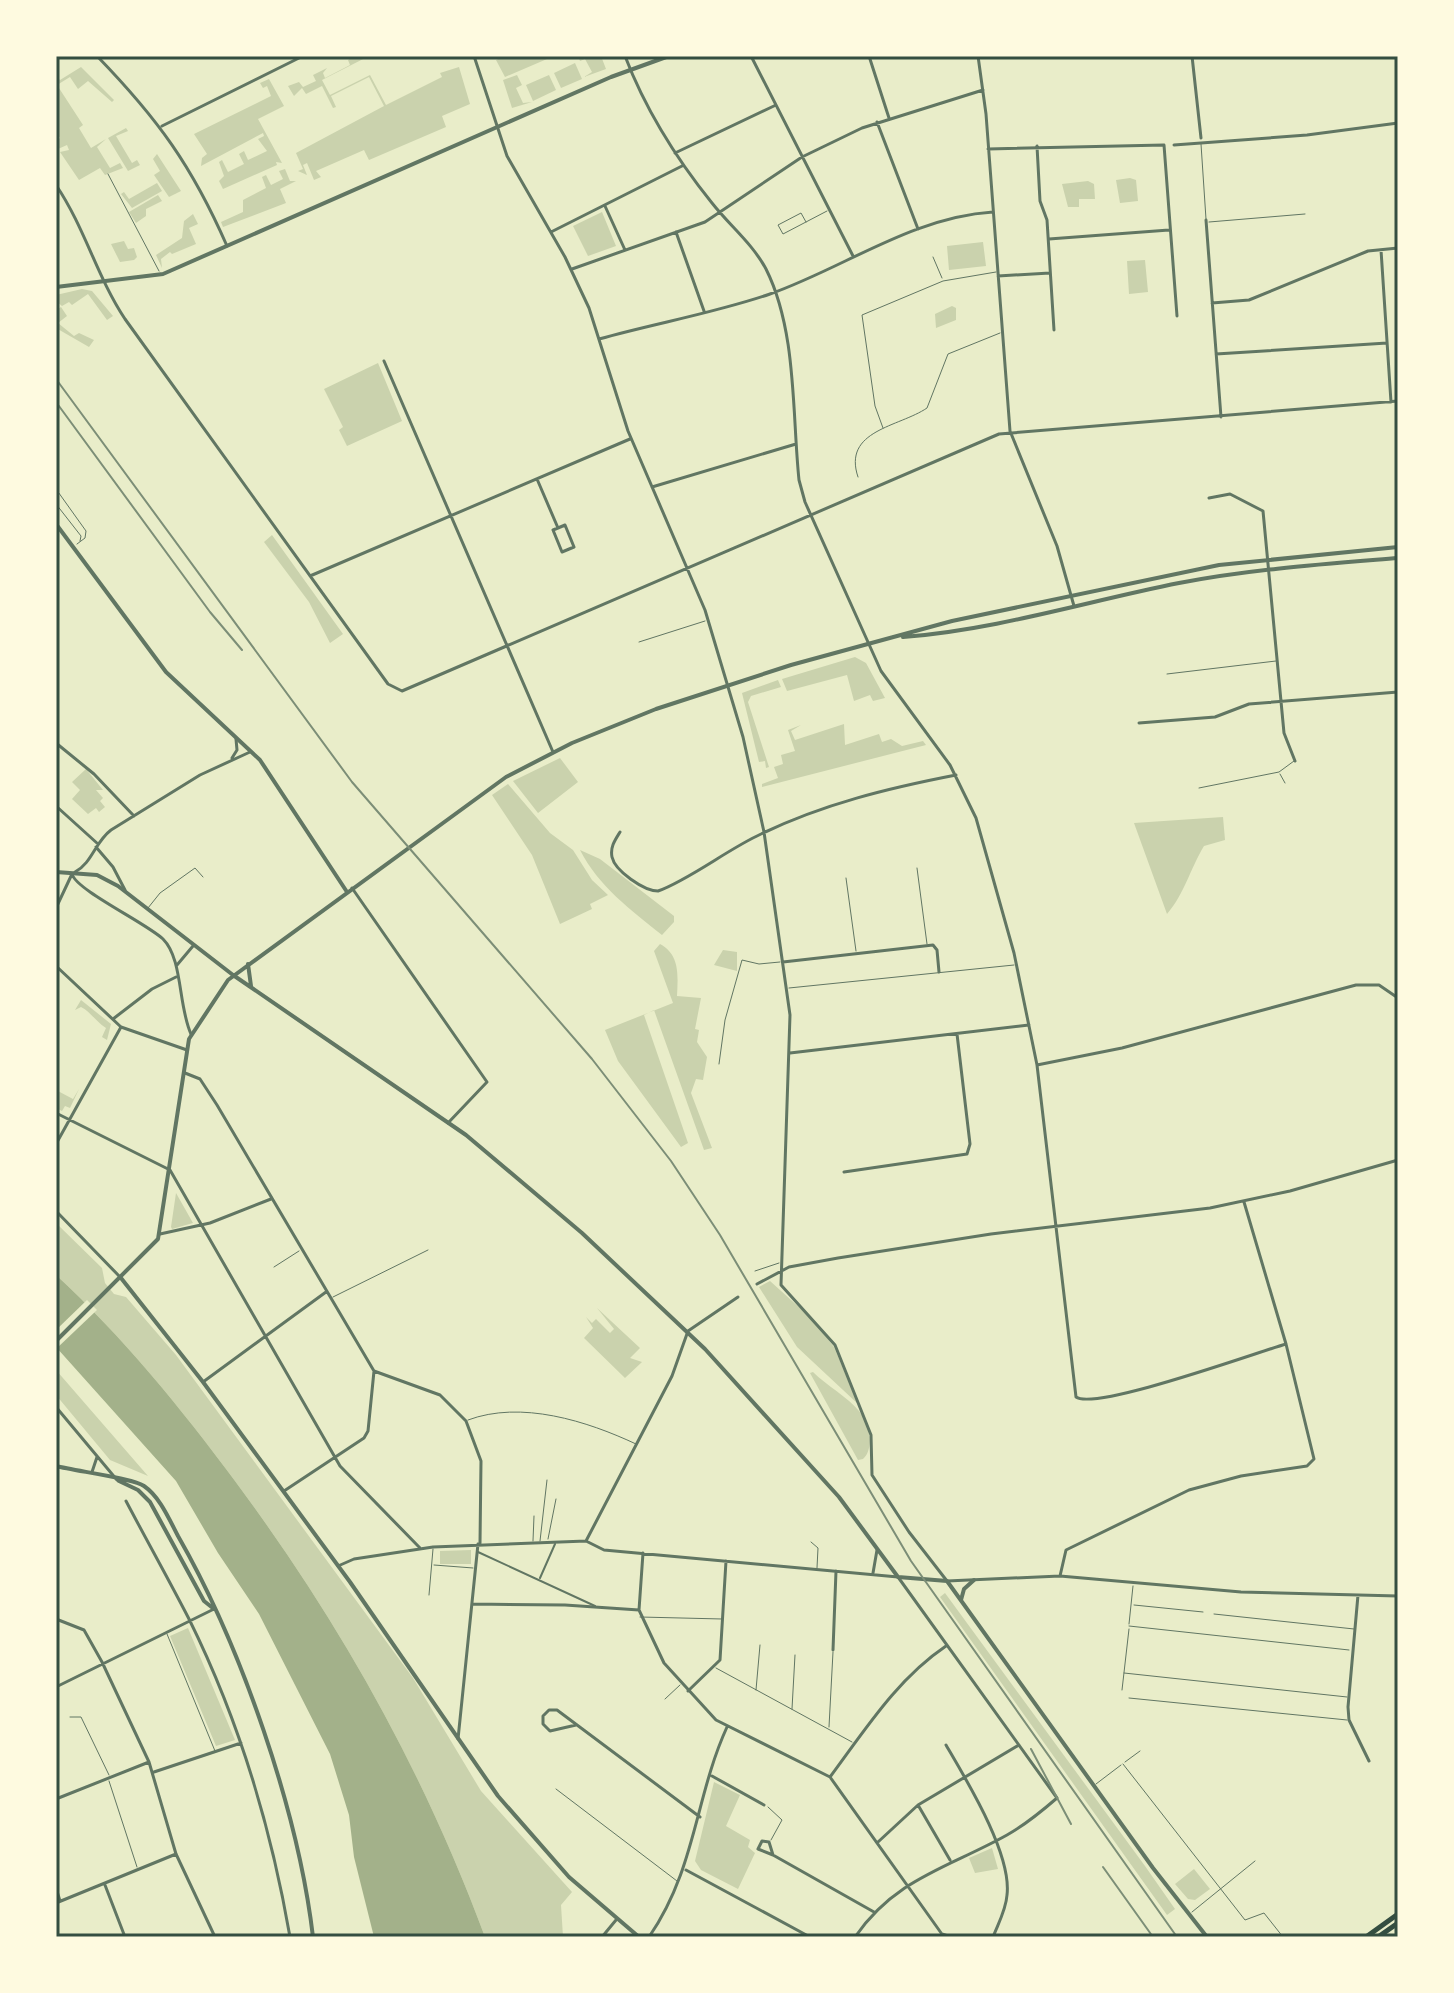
<svg xmlns="http://www.w3.org/2000/svg" width="1454" height="1993" viewBox="0 0 1454 1993" font-family="'Roboto Serif',serif">
<style>
.green{fill:#cad2ad}
.water{fill:#a3b18a}
.pier{fill:#e9edc9}
.lines{fill:none;stroke-linecap:round;stroke-linejoin:round}
.service{stroke:#617663;stroke-width:1}
.pedestrian{stroke:#617663;stroke-width:2}
.minor{stroke:#617663;stroke-width:3}
.tertiary{stroke:#617663;stroke-width:4}
.primary{stroke:#344e41;stroke-width:5}
.rail{stroke:#7c8e77;stroke-width:2}
.neatline{fill:none;stroke:#344e41;stroke-width:3}
</style>
<rect width="100%" height="100%" fill="#e9edc9"/>
<path class="green" d="M355,56h14l-47,24 8,15 40,-20 16,30 56,-28 -2,-4 19,-6 11,37 -28,12 4,11 -77,33 -5,-10 -48,21 5,6 -7,3 -7,-17 -4,2 4,10 -9,-4 5,-2 -7,-16 88,-47 -15,-29 -38,19 5,11 -3,1 -11,-22 -16,8 -4,-6 -8,8 -6,-10 11,-4 4,5 13,-6 -3,-6 14,-7 -4,5 2,5 25,-13 -2,-5z
M505,56h49l-49,21 -9,-17z
M578,56h23l5,13 -22,8 8,-5 -7,-13 -5,2z
M575,63l7,16 -21,9 -7,-15z
M81,67l33,33 -2,2 -24,-21 -10,8 -8,-12 -13,8 26,40 -4,3 12,20 15,-9 -9,8 13,21 10,-5 3,5 -18,7 -5,-7 -21,12 -19,-28 9,-2 -2,-5 -9,4 -2,-3 4,-9 -4,-1 3,-32 -3,-28 4,4z
M517,75l5,10 -6,3 7,15 9,-1 -20,6 -9,-28z
M549,75l7,15 -23,11 -7,-16z
M269,79l15,27 -26,13 24,44 -6,-1 1,3 -54,24 -4,-8 5,-5 -5,-14 3,-2 6,12 16,-8 -5,-10 5,-3 4,9 19,-9 -9,-12 6,-3 -1,-3 -62,33 1,-8 5,-4 -13,-20 77,-38 -4,-10 -4,2 -3,-5z
M126,128l2,3 -12,5 16,27 5,-3 3,5 -12,6 -20,-33z
M157,154l24,37 -12,6 -15,-22 6,-4 -7,-12z
M285,169l5,12h6l-16,8 6,14 -63,24 -2,-5 22,-10v-12l23,-12 -4,-11 4,-2 5,10 12,-6 -4,-8z
M1130,178l6,2 2,21 -18,2 -4,-23z
M1088,181l6,3 1,15h-16v8h-11l-6,-23z
M157,183l5,8 -30,17 -11,-14 3,-2 5,7z
M158,195l4,6 -16,8v7l-10,7 -7,-11z
M602,212l14,34 -28,10 -15,-30z
M193,214l5,10 -9,4 7,16 -24,10 -2,-2 -9,7 1,9 -6,-13 26,-17 2,-17z
M124,241l4,8 6,-1 3,9 -3,3 -14,2 -9,-18z
M983,242l3,24 -37,4 -2,-24z
M1145,260l3,32 -19,2 -2,-33z
M82,289l10,2 21,25 -6,4 -19,-26 -16,11 -3,-3 -7,4 -6,-5v-6z
M952,306l4,2v12l-20,8 -1,-14z
M61,307l6,9 -9,7 16,13 5,-3 15,7 -5,7 -33,-19v-18z
M378,363l24,58 -55,25 -8,-16 4,-3 -19,-38z
M272,535l71,99 -13,9 -21,-41 -45,-60z
M855,657l11,6 19,35 -12,3 -3,-6 -16,6 -7,-26 -60,16 -5,-12z
M778,680l3,7 -30,9 -3,6 21,65 -3,1 -1,-7 -6,1 -17,-69z
M844,724l1,21 34,-11 3,8 9,-3 11,7 21,-5 3,4 -164,42v-3l16,-6 -4,-11 9,-3 -2,-9 14,-4 -7,-21 13,-5 -10,6 4,9z
M560,758l18,24 -40,31 -25,-32z
M86,769l17,21h-7l7,8 -3,3 5,6 -6,5 -3,-4 -8,6 -16,-15 8,-9 -8,-8z
M508,784l42,49 23,17 19,30 16,15 -18,9 2,5 -32,15 -28,-69 -40,-60z
M1223,817l2,23 -21,6c-14,23 -19,47 -37,68l-33,-91z
M580,850l20,9 74,57v6l-12,13c-32,-26 -63,-48 -82,-85z
M660,944c20,11 18,31 17,52l24,2 -6,31 4,1 -2,12 10,15 -4,23 -7,-1 -5,14 21,55 -8,2 -50,-140 -10,5 44,128 -7,4 -63,-86 -13,-31 68,-27 -19,-52z
M723,950l14,2v19l-23,-6z
M81,1000l30,24 -4,16 -5,-3 4,-9c-12,-8 -15,-16 -25,-21l-6,3z
M79,1089l-9,19 -5,-2 -3,5 -6,-3v-18l17,9z
M176,1193l17,30 -21,6 -1,-2z
M56,1223l46,45 3,15 9,11 12,3 50,58 237,323 68,113 91,101 -11,13 2,32h-78c-62,-167 -144,-313 -250,-456 -54,-73 -113,-145 -179,-206z
M770,1281l41,37 23,29 24,57 -61,-57 -38,-60z
M597,1308l43,40 -10,10 12,4 -17,16 -41,-40 9,-10 -7,-11 6,6 4,-4 14,14 4,-4z
M56,1370l92,106 -38,-16 -54,-65z
M813,1372c13,13 36,26 46,39 10,12 16,37 4,48l-5,1 -48,-87z
M471,1550v14h-31v-13z
M945,1593l200,273 30,43 -8,6 -227,-318z
M188,1628l47,112 -19,6 -46,-110z
M714,1782l26,13 -14,31 24,14 -2,7 7,6 -17,36 -37,-19 -6,-9z
M992,1848l6,21 -23,4 -6,-15z
M1194,1869l16,20 -15,11 -7,-1 -13,-15z"/>
<path class="water" d="M56,1275c66,61 125,133 179,206 106,143 188,289 250,456h-111l-20,-80 -5,-42 -19,-61 -71,-140 -41,-61 -42,-72 -120,-134z"/>
<path class="pier" d="M87,1300l10,10 -41,39v-19z"/>
<g class="lines">
<path class="service" d="M1201,144l5,75
M108,174l51,97
M806,222l-5,-9 -23,12 5,9 44,-23
M1209,222l96,-8
M933,257l9,21
M883,428l-8,-22 -13,-91 81,-34 53,-9
M858,477c-16,-47 41,-50 69,-69l21,-54 52,-21
M56,489l30,42 -1,7 -8,6
M56,504l25,32 -1,5
M639,642l66,-21
M1167,674l109,-13
M1280,774l5,9
M1199,788l80,-16 15,-11
M917,868l10,76
M846,878l10,73
M148,908l12,-15 35,-25 8,9
M789,988l225,-23
M719,1064l6,-44 17,-60 17,4 21,-2
M274,1267l25,-16
M755,1271l24,-8
M333,1297l95,-47
M468,1420c53,-20 119,1 168,24
M548,1539l8,-40
M533,1541l1,-25
M540,1541l7,-61
M811,1542l7,6 -1,20
M434,1565l39,3
M429,1595l4,-46
M1134,1605l69,7
M1214,1614l140,15
M640,1617l82,2
M1129,1624l4,-38
M1129,1626l220,24
M167,1634l48,117
M716,1668l136,74
M1124,1673l223,24
M756,1690l4,-45
M1122,1690l7,-61
M1129,1698l218,22
M665,1699l15,-14
M792,1709l3,-54
M70,1717h11l28,58
M829,1727l4,-75
M1125,1762l15,-11
M1123,1764l122,156 19,-7 19,24
M109,1781l28,86
M1096,1784l25,-19
M556,1789l121,92
M768,1807l14,13 -11,20
M1192,1912l63,-51"/>
<path class="pedestrian" d="M478,1552l117,54
M540,1578l15,-34"/>
<path class="minor" d="M97,56c61,63 95,110 130,190
M474,56l33,100 58,101 24,51 39,123 77,179 38,127 21,95 26,183 -9,270 54,60 36,90 1,40 37,57 38,49 113,-5 181,16 157,4
M625,56c21,55 50,101 87,147 18,23 40,40 54,66 31,62 26,144 33,211l6,22 76,169 69,94 26,53 38,135 23,112 39,332c19,14 179,-44 210,-53
M751,56l102,200
M869,56l20,62
M978,56l8,58 24,317 47,115 17,60
M1192,56l9,82
M877,122l41,107
M162,126l141,-70
M1174,145l133,-10 91,-12
M1037,146l3,55 7,19 7,110
M988,149l176,-4 13,171
M675,153l101,-48
M56,185c29,43 41,92 69,134l263,365 14,7 597,-257 399,-33
M605,206l20,44
M1206,220l15,197
M551,232l131,-66
M676,232l28,79
M1049,239l120,-9
M1381,250l10,152
M572,269l133,-47 97,-65 60,-29 121,-38
M998,276l52,-3
M1212,303l37,-3 119,-49 30,-3
M599,339c57,-16 116,-26 171,-45 74,-26 142,-77 223,-82
M1216,354l171,-11
M384,361l169,391
M537,479l21,49 -5,2 9,22 12,-5 -9,-22 -7,3
M652,487l144,-43
M1209,498l21,-4 33,17 21,222 11,28
M310,576l320,-137
M1139,723l76,-6 34,-13 149,-12
M56,743l38,31 40,42
M232,758l5,-8 -1,-11
M56,806l42,38
M620,832c-5,8 -10,15 -8,25 3,14 32,34 46,34 31,-11 70,-42 103,-57 62,-30 128,-46 195,-59
M96,847l17,20 12,23
M75,872c17,-9 20,-30 36,-42l89,-55 50,-23
M72,874c4,16 74,49 91,65 20,20 15,67 28,95
M352,888l135,194 -39,41
M56,908l16,-34
M783,962l150,-17 4,5 2,22
M177,965l16,-19
M56,966l65,61 66,23
M113,1019l39,-30 24,-12
M790,1053l239,-28
M1037,1065l85,-17 234,-63h23l19,13
M185,1073l15,6 17,26 157,266 66,24 26,26 15,40 -1,82
M56,1113l114,57 170,296 80,82
M56,1144l65,-117
M844,1172l123,-18 3,-10 -13,-110
M56,1211l65,67
M160,1234l50,-11 61,-24
M757,1284l32,-17 49,-9 153,-24 219,-26 80,-17 108,-31
M203,1382l123,-90
M56,1407l61,73
M92,1472l5,-15
M284,1491l80,-53 4,-7 6,-60
M126,1501c21,40 43,79 63,118 50,101 82,208 101,318
M586,1541l86,-165 16,-45 50,-34
M643,1553l-4,57 25,53 52,57 114,57 114,160
M338,1566l16,-7 79,-12 153,-6 18,9 294,27 159,221c-15,13 -32,27 -50,37 -59,33 -111,43 -152,102
M873,1573l4,-23
M1060,1576l6,-26 123,-60 52,-14 66,-10 7,-7 -28,-115 -42,-142
M1358,1595l-10,112 1,13 20,41
M473,1604l92,1 74,5
M56,1619l28,11 18,32 47,100 27,92 39,83
M833,1650l3,-79
M56,1687l158,-78
M688,1691l32,-31 6,-99
M576,1725l-26,6 -7,-7v-8l6,-6h8l143,107
M458,1739l20,-195
M946,1745c21,36 66,109 61,150 -1,15 -9,29 -14,42
M154,1772l87,-29
M712,1776l52,29
M830,1777c35,-47 67,-98 116,-131
M56,1799l93,-37
M918,1805l32,55
M878,1842l40,-37 101,-60
M773,1855l-4,-13 -7,-1 -4,8 15,6 101,57
M686,1870l124,67
M105,1885l20,52
M56,1888l4,13
M56,1903l120,-49
M942,1934l9,3
M602,1937l14,-17
M649,1937c47,-68 46,-140 78,-210"/>
<path class="tertiary" d="M56,287l107,-13 448,-197 58,-21
M56,524l110,148 94,88 87,132
M903,637c93,-7 185,-36 276,-54 73,-14 146,-19 219,-25
M56,872l41,3 21,11 115,89 233,160 116,98 123,116 134,148 59,80 49,4 206,287 54,69
M248,964l3,22
M121,1278l82,104 147,200 148,214 71,81 70,60
M56,1341l102,-102 31,-200 39,-59 278,-203 66,-34 84,-34 135,-44 161,-44 267,-56 179,-18
M56,1466c19,5 76,12 88,20 16,11 25,33 34,50 63,110 120,274 135,401
M119,1481l19,9 12,12 54,99 10,8
M961,1600l3,-11 10,-9"/>
<path class="primary" d="M1366,1937l32,-23
M1378,1937l20,-14"/>
<path class="rail" d="M56,379l296,403 240,277 79,102 49,74 191,326 266,376
M56,402l154,210 32,38
M1031,1749l40,75
M1103,1867l50,70"/>
</g>
<rect width="1454" height="1993" fill="none" stroke="#fefae0" stroke-width="116"/>
<rect x="58" y="58" width="1338" height="1877" class="neatline"/>
</svg>
